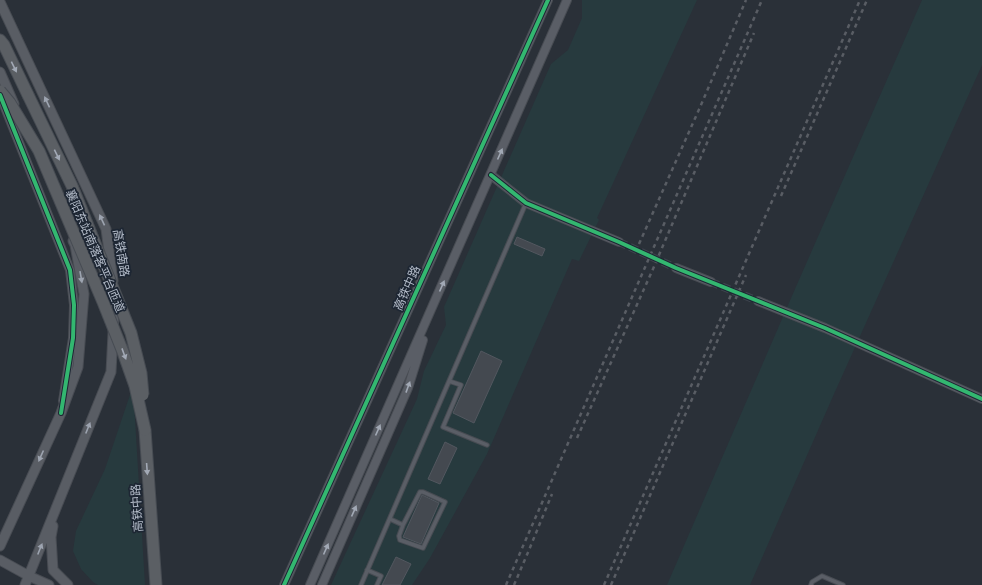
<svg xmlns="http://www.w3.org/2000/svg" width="982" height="585" viewBox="0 0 982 585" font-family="'Source Sans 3','Noto Sans SC',sans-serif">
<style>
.green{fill:#273a3e}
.building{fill:#444950;stroke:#52575f}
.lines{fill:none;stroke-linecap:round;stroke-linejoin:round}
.tertiary-tunnel{stroke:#3f454e;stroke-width:8;stroke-dasharray:8 4;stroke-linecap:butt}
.service-casing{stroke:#484c53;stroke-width:5.5}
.tertiary-casing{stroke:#484c53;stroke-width:10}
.secondary-casing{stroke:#484c53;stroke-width:11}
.trunk-casing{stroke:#474c53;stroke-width:13}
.service{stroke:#5a5e66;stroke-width:3.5}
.tertiary{stroke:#5a5e66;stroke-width:8}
.secondary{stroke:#595d64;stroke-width:9}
.trunk{stroke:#5b5f64;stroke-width:11}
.rail{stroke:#595d64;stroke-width:2.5;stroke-dasharray:4 4;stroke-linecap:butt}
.trunk-bridge-casing{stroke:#474c53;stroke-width:13;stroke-linecap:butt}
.trunk-bridge{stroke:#5b5f64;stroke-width:11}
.cycleway-casing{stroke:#1d2633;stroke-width:6}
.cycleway{stroke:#33b770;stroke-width:4}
.oneway{fill:#a2a9b5}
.oneway2{fill:#9da4b0}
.labels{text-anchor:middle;stroke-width:3.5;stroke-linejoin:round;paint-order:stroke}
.street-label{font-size:12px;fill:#b4bcc9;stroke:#1d2633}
</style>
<rect width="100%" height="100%" fill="#2a3038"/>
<path class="green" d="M582,0h115l-100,218 2,2 -20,41 -7,-2 -85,195 -57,104 -18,27h-81l86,-186 7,-28 22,-46 -2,-18 107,-243 17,-14 14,-32z
M922,0h60v65l-148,329 -84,191h-83l128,-296z
M133,386l12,199h-47l-5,-3 -12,-13 -8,-18 3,-20 29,-62z"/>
<path class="building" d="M517,237l28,12 -3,7 -28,-12z
M481,351l21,10 -28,62 -21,-10z
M445,442l12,6 -17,36 -12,-5z
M422,495l17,8 -18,41 -18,-7z
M396,557l15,7 -11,21h-18z"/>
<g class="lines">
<path class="tertiary-tunnel" d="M619,242l57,26
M711,282l47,19"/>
<g class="service-casing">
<path id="service" d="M449,381l12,4 -18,42 44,18
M390,519l13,6 -4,11 1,4 23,8 22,-46 -22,-10h-3l-17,33
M367,570l14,6 -4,9
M361,585l165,-382
M811,585l1,-3 10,-6 21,9"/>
</g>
<g class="tertiary-casing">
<path id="tertiary" d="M0,95l70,175 4,35 -1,33 -10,63
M491,175l35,28 93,39
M676,268l35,14
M758,301l67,27 157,71
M284,585l264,-585
M310,585l257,-585
M322,585l86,-197 15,-48"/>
</g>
<g class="secondary-casing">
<path id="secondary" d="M0,2l106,227 7,52
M0,72l14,32
M53,526l-2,11 2,33 15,15
M0,546l61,-133 17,-46 6,-73 -9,-49 -2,-4
M0,560l29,16 20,9
M25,585l86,-213 4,-77"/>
</g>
<g class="trunk-casing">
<path id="trunk" d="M0,40l4,5 24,50
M145,430l11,155"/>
</g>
<use href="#service" class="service"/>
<use href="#tertiary" class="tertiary"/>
<use href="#secondary" class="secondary"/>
<use href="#trunk" class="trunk"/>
<path class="rail" d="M781,196l86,-196
M639,244l62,-139 45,-105
M577,438l76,-169 101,-236
M506,585l256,-585
M514,585l15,-35 23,-56
M604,585l256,-585
M611,585l135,-310"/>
<g class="trunk-bridge-casing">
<path id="trunk-bridge" d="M0,91l10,12 29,48 64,151 20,50 12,34 10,44
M28,95l44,91 59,147 10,40 2,22"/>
</g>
<use href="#trunk-bridge" class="trunk-bridge"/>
<g class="cycleway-casing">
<path id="cycleway" d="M0,95l70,175 4,35 -1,33 -12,75
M491,175l35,28 93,39 57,26 149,60 157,71
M284,585l264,-585"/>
</g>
<use href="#cycleway" class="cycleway"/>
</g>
<defs><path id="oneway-solid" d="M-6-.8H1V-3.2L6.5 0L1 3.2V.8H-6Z"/></defs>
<g class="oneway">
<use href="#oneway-solid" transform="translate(14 67) rotate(64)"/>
<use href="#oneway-solid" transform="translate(500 154) rotate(-66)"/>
<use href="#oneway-solid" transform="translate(57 155) rotate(64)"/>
<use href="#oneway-solid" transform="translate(442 286) rotate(-66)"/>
<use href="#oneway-solid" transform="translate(124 354) rotate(70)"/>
<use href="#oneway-solid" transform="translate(408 387) rotate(-70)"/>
<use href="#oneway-solid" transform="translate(378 430) rotate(-66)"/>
<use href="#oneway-solid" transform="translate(147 469) rotate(86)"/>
<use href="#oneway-solid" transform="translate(354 511) rotate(-66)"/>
<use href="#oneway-solid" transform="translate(326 549) rotate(-66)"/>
</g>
<g class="oneway2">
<use href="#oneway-solid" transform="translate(47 102) rotate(-115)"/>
<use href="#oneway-solid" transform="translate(102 220) rotate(-115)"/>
<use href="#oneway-solid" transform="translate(81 277) rotate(80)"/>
<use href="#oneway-solid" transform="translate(88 428) rotate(-68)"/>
<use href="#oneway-solid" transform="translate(41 456) rotate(114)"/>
<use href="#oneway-solid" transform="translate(40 549) rotate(-68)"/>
</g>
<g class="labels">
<g class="street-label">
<text transform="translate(95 251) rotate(67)" y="4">襄阳东站南落客平台匝道</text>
<text transform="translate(121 253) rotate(81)" y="4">高铁南路</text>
<text transform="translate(407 288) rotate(-66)" y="4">高铁中路</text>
<text transform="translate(137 508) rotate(-94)" y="4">高铁中路</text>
</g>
</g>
</svg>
